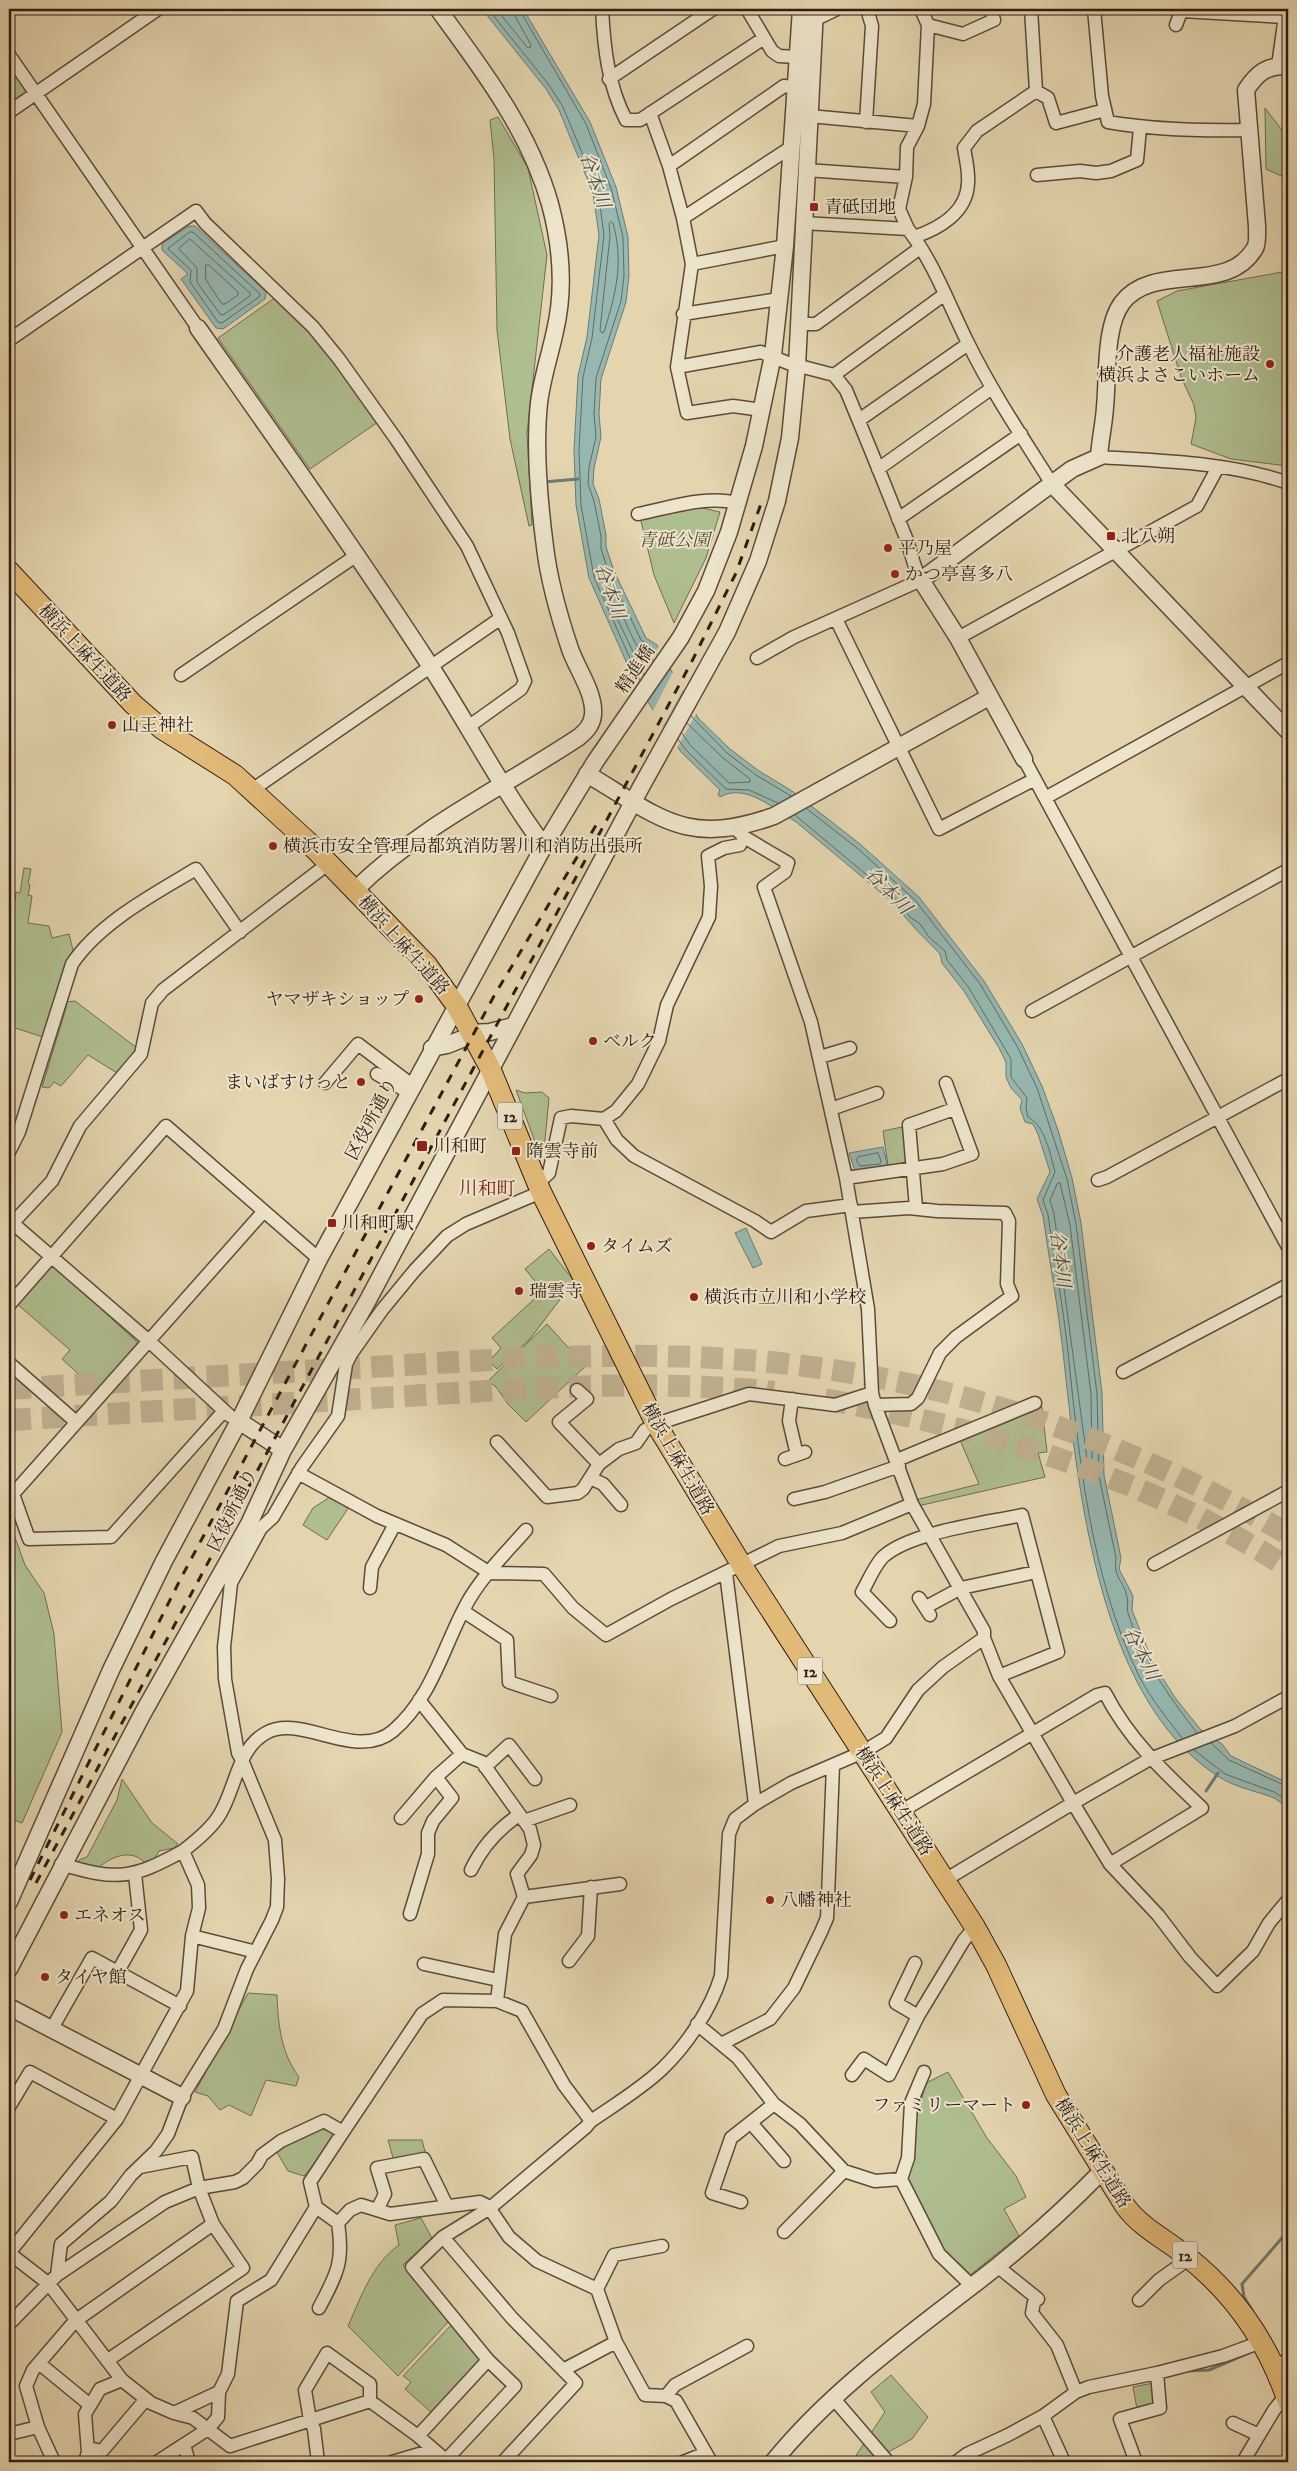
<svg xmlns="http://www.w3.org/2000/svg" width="1297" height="2471" viewBox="0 0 1297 2471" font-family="'IM FELL DW Pica','Noto Serif JP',serif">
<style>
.green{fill:#afbe8f;stroke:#6f6d52}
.water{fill:#97b8b1;stroke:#6d7a72}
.pier{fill:#e4d5af}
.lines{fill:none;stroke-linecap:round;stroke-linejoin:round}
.shore{stroke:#636a62;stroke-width:1}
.stream{stroke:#6d7a72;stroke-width:3}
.motorway-tunnel{stroke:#c0b090;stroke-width:22;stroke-dasharray:22 11;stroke-linecap:butt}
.minor-casing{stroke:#5c4a3b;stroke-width:15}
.tertiary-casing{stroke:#5c4a3b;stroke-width:19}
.primary-casing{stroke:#2f1c14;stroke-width:22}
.minor{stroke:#ede4cb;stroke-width:12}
.tertiary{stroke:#ede4cb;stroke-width:16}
.primary{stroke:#e2ba78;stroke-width:20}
.rail{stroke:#2f1c14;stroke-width:3;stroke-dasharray:9 9;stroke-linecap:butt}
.poi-dot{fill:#8f2418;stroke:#ede4cb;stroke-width:2}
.labels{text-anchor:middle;stroke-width:4;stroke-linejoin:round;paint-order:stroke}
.shield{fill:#ede4cb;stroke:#68584b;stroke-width:1}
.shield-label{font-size:16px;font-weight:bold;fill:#2f1c14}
.poi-label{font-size:18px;fill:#2f1c14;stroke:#ede4cb;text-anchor:start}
.park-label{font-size:18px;font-style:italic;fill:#554d39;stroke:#ede4cb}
.street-label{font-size:18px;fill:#2f1c14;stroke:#ede4cb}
.water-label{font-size:19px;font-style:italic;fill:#4e4b43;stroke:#ede4cb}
.neighbourhood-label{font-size:19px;fill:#7a1f14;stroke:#ede4cb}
</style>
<rect width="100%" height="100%" fill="#e4d5af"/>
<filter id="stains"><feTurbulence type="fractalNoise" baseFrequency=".004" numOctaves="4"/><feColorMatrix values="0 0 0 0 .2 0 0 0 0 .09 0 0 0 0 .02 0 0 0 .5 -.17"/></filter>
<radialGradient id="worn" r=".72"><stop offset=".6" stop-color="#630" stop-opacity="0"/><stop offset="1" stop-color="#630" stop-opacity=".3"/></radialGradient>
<path class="green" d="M13,70l15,21 -19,14v-32z
M1265,108l23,30v41l-22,-10z
M498,117l30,51 19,87 -20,178 5,92 -3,1 -19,-87 -13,-109 -3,-171 -4,-39z
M1288,271v195l-57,-7 -40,-15 5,-26 -2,-13 -13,-28 -24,-76 20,-10z
M276,297l33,33 20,24 49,68 -68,47 -92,-131z
M698,507l22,5 -14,46 -32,65 -20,-48 -13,-54 3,-4z
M24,868l7,1 -3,15 2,1 -2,10 4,1 -4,27 21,3 3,12 17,-4 4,16 -27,88 -37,-12v-125h6l1,-9 4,1z
M75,1001l62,47 -20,25 -29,-18 -27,31 -7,-4 -5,6 -7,-1 24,-79v-6z
M516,1090l9,3 17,-1 7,6 -5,52h-6z
M902,1127l6,35 -4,3 -16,1 -5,-35z
M549,1249l25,32 -44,58 -33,30 -8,-8 12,-13 -9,-10 51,-47 -18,-22z
M56,1267l81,75v6l-39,44 -36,-33 8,-9 -54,-47 31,-35z
M547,1324l28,31 7,-5 4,5 -3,2 6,6 -63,59 -18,-18 -12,-17 -8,-6z
M1042,1407l5,45 -9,1 7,24 -127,29 -3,-6 64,-16 -19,-44 73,-31z
M333,1495l18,9 -24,36 -24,-15 10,-17z
M9,1521l16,44 19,28 10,41 8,98 -40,91 -13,-5z
M122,1779l30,44 26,21 -4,4 -15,3 -6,10 -7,3c-14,-17 -36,-7 -49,5l-18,-5v-4l8,-3 30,-57z
M248,1993l29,2c1,29 4,58 22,82l-3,9 -30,-6 -15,36 -22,-11 -9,5 -12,-14 -13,-4z
M948,2072l39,66 29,38 10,21 -22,12 15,27 -49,39 -34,-34 -29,-59 8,-60 11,-39z
M324,2128l9,4 1,3 -9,17 -21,24 -16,-5 -13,-22z
M388,2140h34l4,15 -32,6z
M421,2218l11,20 -29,27 47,55 -52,56 -50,-50c13,-29 24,-62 51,-81l-4,-20z
M454,2322l31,36 -52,56 -28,-25 6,-7 -8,-6z
M891,2375l37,42 -16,22 -42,23h-24l9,-5 30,-45 -14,-20z
M1153,2383l3,22 -19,4 -4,-22z"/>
<path class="water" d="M482,9h41l2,3 65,110 26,65 12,50 1,39 -3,26 -25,77 -2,35 2,23 -7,31 -1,16 6,15 7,36v12l8,24 32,67 11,7 41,73 32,31 29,22 33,20 68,53 59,53 65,84 38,63 20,42 16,44 14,48 9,45 21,170 2,82 17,83 -2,11 14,27 -1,14 21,53 23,36 25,31 21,14 9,12 57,27v23c-8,-2 -11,-8 -19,-10 -18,-6 -37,-10 -53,-21 -122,-81 -139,-299 -154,-432 -5,-42 -13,-85 -19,-127l-6,-17 13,-27 -12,-38 -5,-10 -8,-2 -5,-14 2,-8 -11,-12 -5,-11v-15l-7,-14 -35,-57 -22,-28 -2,-9c-15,-16 -31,-30 -44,-49l-101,-84c-21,-11 -49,-39 -75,-24l-2,-2 2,-5 -39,-38 -45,-68 -47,-106 -13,-73 -2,-55 4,-74 9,-39 12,-102 -6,-42 -34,-83 -13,-21z
M189,226h6l71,66 -1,7 -42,30 -7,-1 -35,-49 7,-5 -26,-24v-6z
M883,1147l5,21 -33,3 -6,-18z
M746,1228l16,36 -9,4 -18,-35z"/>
<path class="pier" d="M660,645l11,19 -27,38 -11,-18z
M674,670l10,18 -22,40 -10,-15z
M686,691l11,21 -21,38 -13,-20z"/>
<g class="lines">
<path class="shore" d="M488,9l61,76 14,22 35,84 6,44 -12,103 -9,39 -4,73 2,55 13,72 46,104
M496,9l31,38 3,1 1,-3 -16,-29 -2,-7
M519,9l67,115 25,64 12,49 1,39 -3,25 -25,77 -2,36 2,23 -7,30 -1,17 6,17 7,35v13l8,24 32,67 12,8 4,7
M611,222l2,1c11,40 3,70 -9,109l-2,1 -2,-3 10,-94 -1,-12z
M190,232h3l67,62 -1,3 -37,26 -4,-1 -28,-40 1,-12 -23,-21z
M190,239l60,54v3l-27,19 -3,-1 -23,-32v-14l-18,-19z
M206,265h3l29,27v3l-13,9h-3l-16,-24z
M644,675l-28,-59 1,-3 4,1c6,9 9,20 15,30 4,7 13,9 17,17
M691,716l36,37 29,22 35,21
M682,733l8,12 39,38 21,-1v-3l-27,-21 -36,-35
M678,739l7,10 41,40 23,1 29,13
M807,809l50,39 58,52 65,84 37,62 20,42 30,91 9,45 21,170 2,82 17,82c-3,21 8,22 11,39 2,5 -1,11 1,16 14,46 40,82 69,120
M795,815l104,87 11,15 10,7 9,13 16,14 2,9 22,28 42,71v18l16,21 -1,10 2,9c17,9 22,36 27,55l-12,28 5,15c6,43 14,85 19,128 12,112 22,230 72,333 12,23 28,42 43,62
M878,1153l3,8 -1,3 -20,2 -4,-6 2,-3z
M1060,1183l10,42 21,169 1,65 -2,2 -3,-2 -33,-245 -4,-14 7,-16z
M1211,1743l18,17 59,27
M1194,1750l31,24 49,18 14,9"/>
<path class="stream" d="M544,482l34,-3
M1206,1791l12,-18
M1252,2310l-8,-13 -2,-13 46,-53
M1187,2371l22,-1 49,-21"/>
<path class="motorway-tunnel" d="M9,1389c127,-8 254,-16 382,-23 140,-9 281,-18 421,1 169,22 329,82 476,167
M825,1399c164,31 322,78 463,169
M9,1420c133,-8 266,-16 399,-24 122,-8 244,-17 366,-4"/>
<g class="minor-casing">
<path id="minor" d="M602,9c2,39 6,76 24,111h14l124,-82
M747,9l25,42 7,5 19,1
M1094,9l8,87 6,26c47,8 93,9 140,8
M1182,11l103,6
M814,20l23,-11
M928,25l35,9 31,-14 -3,-11
M1176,25l6,-16
M9,55l189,273
M1278,66l8,-57
M609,79l104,-70
M1036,91l12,7 8,25 49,-13
M9,112l149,-103
M650,113l19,53 14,52 9,46 -15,103 10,46 46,-7 29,4
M809,116l109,10
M866,122l6,-96 -5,-17
M669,166l115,-80 12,2
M806,170l100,7
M1037,175l43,-4 16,2 15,-2 26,-11 3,-32
M683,218l110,-72
M803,223l105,6c26,34 41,76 60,114 24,49 55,95 84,141
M908,229l-9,-20 7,-32 1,-30 11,-21 6,-22 4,-79 -7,-16
M914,237c24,-8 53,-24 54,-54 1,-11 -2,-23 -4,-35l13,-17 59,-40 -5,-82
M692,264l93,-18
M683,314l96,-15
M799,324h17l104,-76
M9,340l187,-129 9,12 108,104 26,32 57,80 71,107 41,87 17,48 -4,8 -53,38
M677,367l84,-15 27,11 46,12 12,15c20,48 39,95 58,143 7,15 8,32 17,47l-127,57 -37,21
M834,375l111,-81
M859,420l109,-76
M1099,457c63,4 130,5 189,26
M878,469l114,-81
M638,514c31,-6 68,-19 99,-11
M898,519l123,-85
M836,619l103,210 96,-50
M958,638l239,-132 21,-39
M181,675l176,-120
M1024,759l264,488
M252,790l249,-172
M1045,798l243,-135
M735,828l9,9 44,26 -3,9 -21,15 47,135 35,156 22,131 4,84 3,12 37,99 72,127v7l15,38 74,127 -128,77
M1032,1011l256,-141
M820,1057l30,-9
M377,1074l31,18
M325,1083l33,-39 54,41
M831,1109l46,-16
M604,1119l13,21 17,16 121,65 16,11 35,-21 45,-6
M9,1152l10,-20 53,-168c27,-41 82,-70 124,-95l44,63
M846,1178l97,-14 29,-10 -26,-71
M1098,1180l9,-3 181,-98
M537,1184l12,-11 12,-55 10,-2 33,3 12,-8 22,-27 21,-43 8,-36 42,-88 2,-31 -3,-30 16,-8 16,-3
M916,1208l-7,-83 45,-16
M852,1212l57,-4 28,3 68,2 4,8 -2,63 5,12 -56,41 -16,16 -22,45 -7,6 -36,1
M9,1220l141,122 80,74
M9,1227l43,-46 28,-55 61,-72 11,-51 11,-13 166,-127
M9,1305l157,-179 153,133
M9,1363l66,58
M1123,1372l165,-87
M577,1390l10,9 -28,23 40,42
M792,1399l-3,22 8,34
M224,1411l-113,126 -82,2 -16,-45 251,-283
M497,1442l50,55 31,-4 5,-4 16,-25 20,-15 17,-6 9,-13 11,-6 93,-30 86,11 37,-12
M785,1459l20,-7
M897,1460l138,-57
M298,1473l79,43 69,29 44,28 54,1 29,34 33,27 65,-36 108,-53 63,-13 70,-29
M590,1478l13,6 18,21
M794,1499l31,-7 74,-26
M1154,1564l134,-73
M726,1573l29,231
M370,1588l2,-21 23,-43
M919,1598l11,17
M926,1607l35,-19 75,-16
M463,1611l44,29 2,42 42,14
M890,1621l-28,-29c6,-10 13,-28 22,-36 27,-24 102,-33 138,-41l36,137 -59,24
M1288,1697l-53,29 -85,33 -77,44 37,61 48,51 32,42 27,29 36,-35 16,-28 19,-23
M419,1700l43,54 20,8 48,67 4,16 -3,10 -14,19 7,23 -19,37 -8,67
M485,1767l24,-22 26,34
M900,1812l197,-117 8,-2c24,47 60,80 97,115l-92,56
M401,1818l35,-41 26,-23
M524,1821l46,-16
M183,1851c13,-10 29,-23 37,-37 16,-26 17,-65 46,-81 35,-20 90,29 127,-2 38,-32 50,-83 72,-124 14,-28 40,-53 61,-77
M471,1870c11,-23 27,-41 48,-55
M524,1897l96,-13
M410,1914l18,-60v-21l5,-12 19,-23 -16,-21
M192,1936l64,16
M569,1961l19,-25 3,-49
M915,1963l-19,40 22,13 46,-76 11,-13
M424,1964l74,16
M117,1973l24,-43 -6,-56
M697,2024l41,34 36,46 26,20 44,47 31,10 26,-2 38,75 33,32
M51,2030l41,-72 88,48
M723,2043l47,-24 24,-31 27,-56 6,-14 1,-21 5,-132
M852,2075l12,-16 25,16 29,-59
M9,2107l21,-35 87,47
M752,2124l32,37
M901,2179l7,-21 3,-55 13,-31
M741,2202l-29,-9 19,-55 43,-34
M316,2207l22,16c6,39 -1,51 -19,85
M377,2210l8,-16 -8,-26 47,-9 23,47
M338,2223l12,-13 11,-5 29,9 90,-12 8,4 21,31 28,24 60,28 19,53 29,53 21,1 10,5 35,61
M784,2232l60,-61
M443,2237l69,81 64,65 -73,79
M9,2253l108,-134 70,-128 5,-55 7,-28 -1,-23 -15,-34c-51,28 -66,30 -122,13
M9,2253l40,31 73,96 29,23 23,10 19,5 37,28 140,-45 48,35 30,26
M997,2266l41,33 -4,3 -2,11 25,32 19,47
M57,2275l4,-31 50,-43 20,-26 25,-24 12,-17 14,-37 42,-68 23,-60 25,-49 5,-13 1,-28 -3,-39 -33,-80 -4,-7 -13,-74 -1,-32 7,-64 30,-55 12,-11 29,-50 36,-51 8,-52 5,-10 31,-44 33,-40 32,-34 19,-12 75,-32
M597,2289l17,-34 48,-9
M1139,2300l20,-20 31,-22
M9,2324l48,-49 108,-73 34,-14 36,-6 8,-4 14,-14 5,-9 19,-14 43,-20 19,11 79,-118 21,-14 54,1 25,10 42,74 27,36
M108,2360l135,-92 -30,-44 -14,-36 -7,-31 -52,10
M40,2364l50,41
M1274,2366l14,-6
M565,2369l51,-27
M666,2396l9,-11 72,-39
M834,2399l54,63
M174,2413l45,-21
M1043,2416l21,46
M1233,2423l26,12
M9,2434l29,-7
M418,2436l70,-76
M184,2445l5,17
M88,2448l14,3 44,-52
M446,2460l69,-74 -27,-26 -76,-93 31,-30 47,-29 96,-81 5,-6c23,-16 50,-32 71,-52 25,-24 49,-60 59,-93l8,-142 6,-15 20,-15 36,-21 72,-31 23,-14 32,-48 25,-23 41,-29
M54,2462l-16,-35 -12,-41 7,-16 42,-49 138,-97
M85,2462l3,-10 -3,-38 15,-25 22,-9
M157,2462l51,-33 10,-12 1,-25 9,-18 9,-73 34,-21 45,-73 -6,-25 33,-50
M318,2462l-4,-33 -4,-9 -5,-30 22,-37 43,31v17
M392,2462l41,-12
M683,2462l23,-9
M956,2462l11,-8 41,-19 35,-19 33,-24 13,-5 68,-14 66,-17 38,-14
M1136,2462l-16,-43 40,-11 -3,-35
M1243,2462l31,-52 12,-15"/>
</g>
<g class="tertiary-casing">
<path id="tertiary" d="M198,328c78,111 157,222 231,336 39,60 72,124 115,182
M1052,484l236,247
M1024,759l-66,-121 -37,-58 151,-111 27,-12c1,-17 5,-33 6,-50 3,-28 -1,-80 17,-104 31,-42 106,-7 133,-55 3,-5 2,-16 2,-22l-11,-136c11,-17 21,-25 42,-24
M587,774c74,44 99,73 187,42l215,-119
M355,890c65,-64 149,-103 224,-153 7,-6 13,-12 14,-22 2,-22 -16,-46 -23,-66 -11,-33 -21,-68 -25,-102 -6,-46 -11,-97 -6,-144 3,-25 11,-48 16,-72 10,-42 6,-86 -5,-127 -21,-74 -68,-135 -112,-195
M471,1033l19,-1 23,-6
M432,1048l15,-3 25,-10
M239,1421l44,29
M9,1902l102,-232 53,-109 75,-140 80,-162 225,-413 51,-84 86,-125 25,-46 23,-59 25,-86 19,-91 12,-109 16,-237
M9,1969l134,-256 106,-189 34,-74 85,-150 273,-513 86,-155 31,-71 19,-60 13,-63 7,-72 18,-357
M9,2007l173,90
M773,2462c56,-69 129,-122 199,-176 46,-35 90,-74 130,-115"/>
</g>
<g class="primary-casing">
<path id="primary" d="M9,571l124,133 29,25 73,46 71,65 121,125 29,40 34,63 51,124 115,232 85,140 234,363 21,38 60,130 69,111c17,23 44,35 65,53 47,38 79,86 98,143"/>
</g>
<use href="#minor" class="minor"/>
<use href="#tertiary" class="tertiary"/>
<use href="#primary" class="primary"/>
<path class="rail" d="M30,1880l151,-302 108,-202 205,-380 104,-174
M36,1883l655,-1220 45,-90 26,-72"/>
</g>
<g class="poi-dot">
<rect x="809" y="202" width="10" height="10" rx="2.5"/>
<circle cx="1270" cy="364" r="5"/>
<rect x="1106" y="531" width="10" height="10" rx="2.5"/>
<circle cx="888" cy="548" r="5"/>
<circle cx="895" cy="574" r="5"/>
<circle cx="112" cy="725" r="5"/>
<circle cx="273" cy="846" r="5"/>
<circle cx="419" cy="999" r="5"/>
<circle cx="593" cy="1041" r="5"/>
<circle cx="361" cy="1082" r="5"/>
<rect x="416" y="1140" width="12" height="12" rx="2.5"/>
<rect x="511" y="1146" width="10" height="10" rx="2.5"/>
<rect x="327" y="1218" width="10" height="10" rx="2.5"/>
<circle cx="591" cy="1246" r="5"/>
<circle cx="519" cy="1291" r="5"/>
<circle cx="694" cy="1297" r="5"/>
<circle cx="770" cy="1900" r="5"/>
<circle cx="64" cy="1915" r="5"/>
<circle cx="45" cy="1977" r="5"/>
<circle cx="1026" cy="2105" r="5"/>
</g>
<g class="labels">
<g class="shield">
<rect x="497.5" y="1102.5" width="25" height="27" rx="4"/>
<rect x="797.5" y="1657.5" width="25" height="27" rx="4"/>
<rect x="1172.5" y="2241.5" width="25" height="27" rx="4"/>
</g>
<g class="shield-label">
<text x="510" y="1122">12</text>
<text x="810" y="1677">12</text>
<text x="1185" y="2261">12</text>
</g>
<g class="poi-label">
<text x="824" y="213">青砥団地</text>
<text x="1260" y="360" text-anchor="end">介護老人福祉施設<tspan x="1260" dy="21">横浜よさこいホーム</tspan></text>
<text x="1121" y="542">北八朔</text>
<text x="898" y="554">平乃屋</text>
<text x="905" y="580">かつ亭喜多八</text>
<text x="122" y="731">山王神社</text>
<text x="283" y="852">横浜市安全管理局都筑消防署川和消防出張所</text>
<text x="409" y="1005" text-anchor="end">ヤマザキショップ</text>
<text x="603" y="1047">ベルク</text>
<text x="351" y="1088" text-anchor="end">まいばすけっと</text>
<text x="433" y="1152">川和町</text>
<text x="526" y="1157">隋雲寺前</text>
<text x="342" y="1229">川和町駅</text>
<text x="601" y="1252">タイムズ</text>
<text x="529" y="1297">瑞雲寺</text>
<text x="704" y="1303">横浜市立川和小学校</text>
<text x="780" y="1906">八幡神社</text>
<text x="74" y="1921">エネオス</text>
<text x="55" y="1983">タイヤ館</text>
<text x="1016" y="2111" text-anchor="end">ファミリーマート</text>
</g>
<g class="park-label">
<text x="674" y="546">青砥公園</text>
</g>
<g class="street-label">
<text transform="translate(85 653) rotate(47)" y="6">横浜上麻生道路</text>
<text transform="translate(635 669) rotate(-56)" y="6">精進橋</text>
<text transform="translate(404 945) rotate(48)" y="6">横浜上麻生道路</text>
<text transform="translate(371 1119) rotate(-62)" y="6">区役所通り</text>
<text transform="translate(678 1459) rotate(60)" y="6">横浜上麻生道路</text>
<text transform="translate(232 1510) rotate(-64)" y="6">区役所通り</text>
<text transform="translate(894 1801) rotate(57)" y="6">横浜上麻生道路</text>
<text transform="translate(1093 2153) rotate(58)" y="6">横浜上麻生道路</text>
</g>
<g class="water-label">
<text transform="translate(596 180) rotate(71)" y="7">谷本川</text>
<text transform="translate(611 591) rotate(71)" y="7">谷本川</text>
<text transform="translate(889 890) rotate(46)" y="7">谷本川</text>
<text transform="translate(1061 1259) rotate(83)" y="7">谷本川</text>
<text transform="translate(1142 1653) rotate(63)" y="7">谷本川</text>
</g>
<g class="neighbourhood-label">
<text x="487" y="1195">川和町</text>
</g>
</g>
<rect width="1297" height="2471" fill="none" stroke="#e4d5af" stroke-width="30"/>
<rect x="10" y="10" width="1277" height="2451" fill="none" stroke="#2f1c14" stroke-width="2.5"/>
<rect x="15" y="15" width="1267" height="2441" fill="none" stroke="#2f1c14"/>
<rect width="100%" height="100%" filter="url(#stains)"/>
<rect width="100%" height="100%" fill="url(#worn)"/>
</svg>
